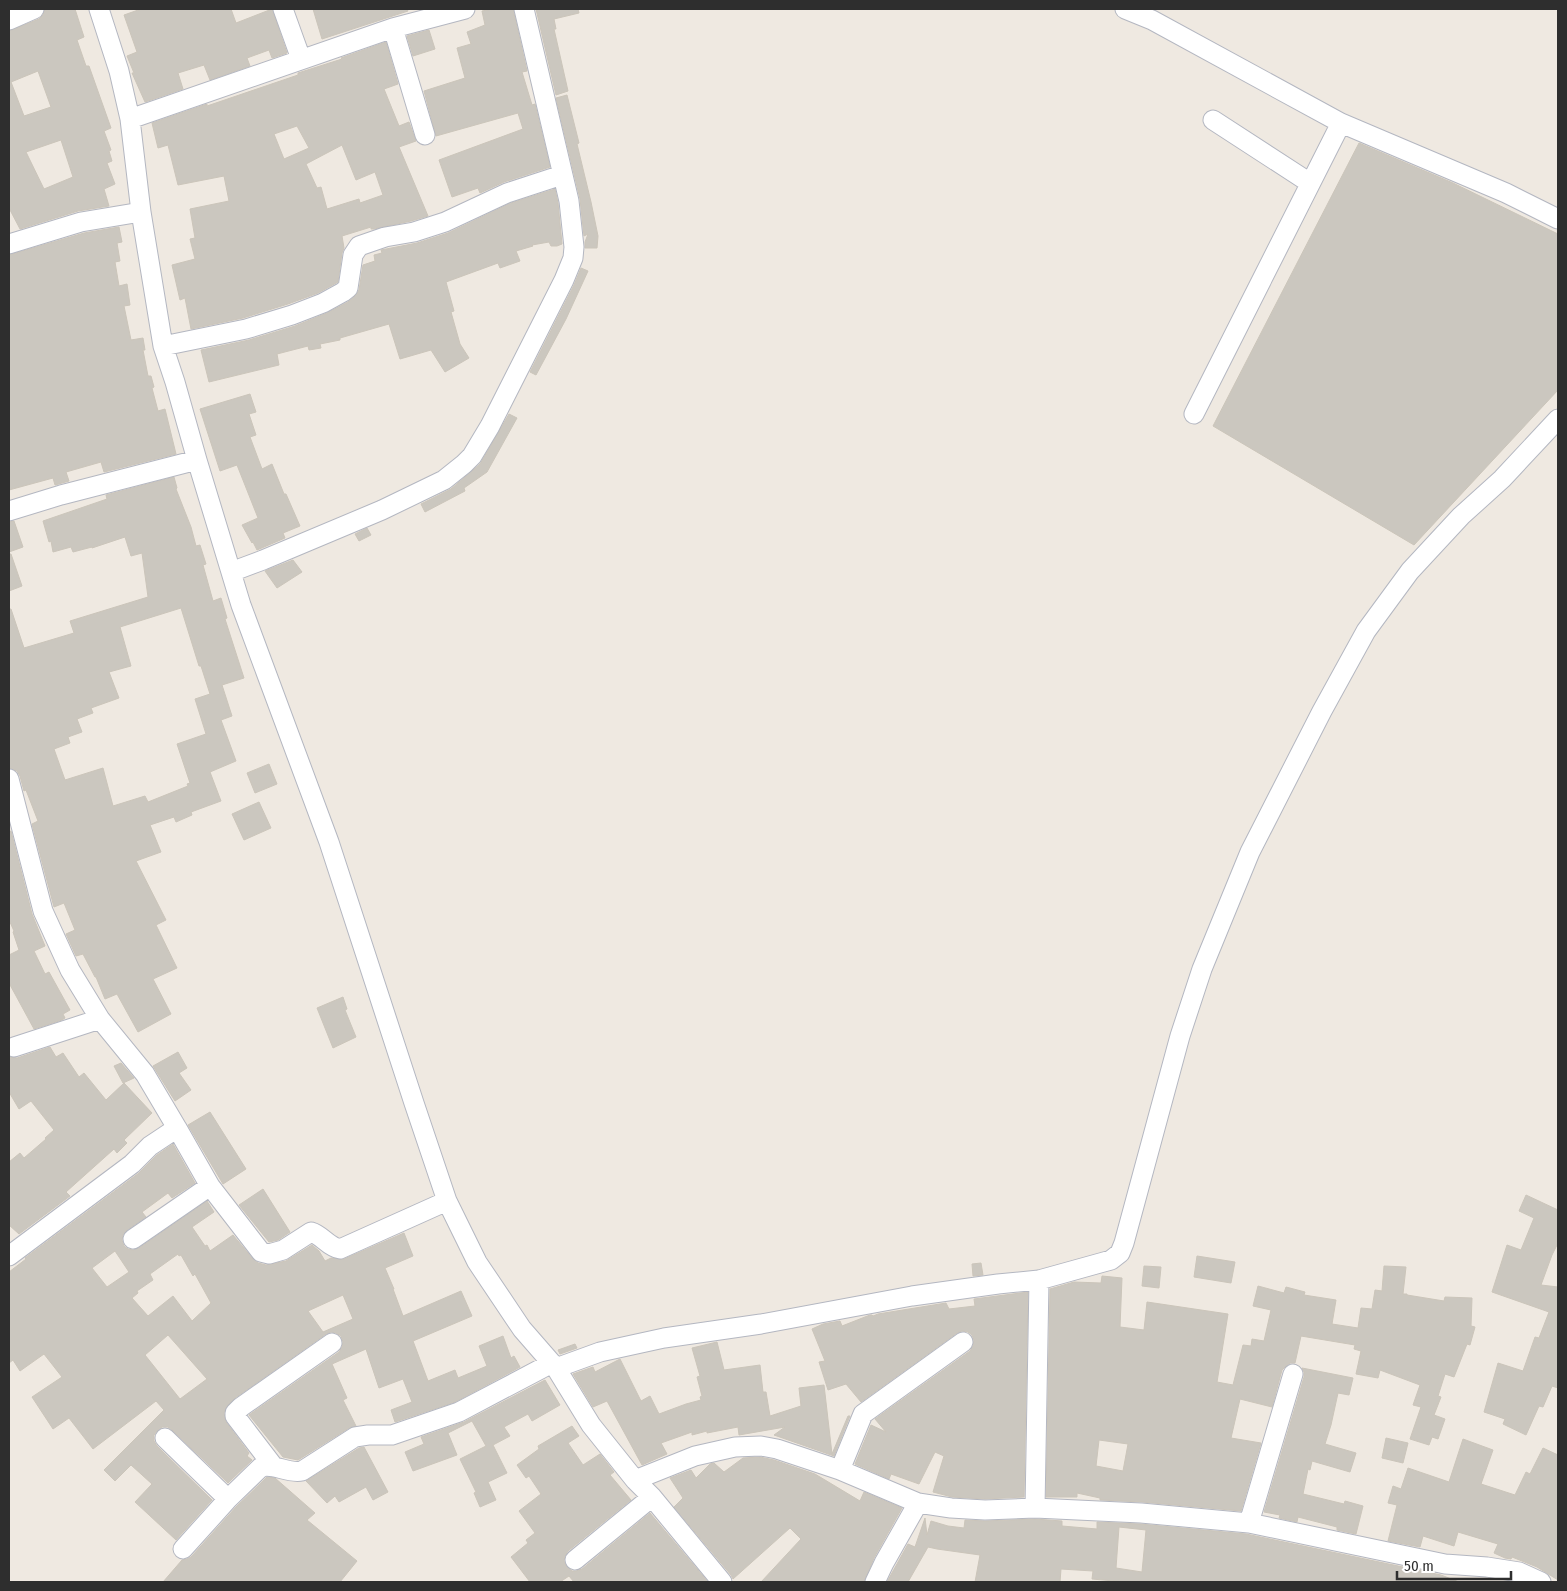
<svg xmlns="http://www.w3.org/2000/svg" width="1567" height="1591" viewBox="0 0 1567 1591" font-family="'Fira Sans Condensed',sans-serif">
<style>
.building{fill:#cbc7bf;stroke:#cbc5ba;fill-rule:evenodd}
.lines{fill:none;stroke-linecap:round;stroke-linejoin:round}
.minor-casing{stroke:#b4b7c1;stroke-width:21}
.minor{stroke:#fff;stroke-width:19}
</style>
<rect width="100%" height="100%" fill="#efe9e1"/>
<path class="building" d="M45,9h30l9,28 -7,3 9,26h3l22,62 -7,3 7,19 -2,1 3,10 -5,2 8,21 -11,5 5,17 -31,5 -58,18 -11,-21v-177l30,-12 4,-4zM38,71l13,36 -27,9 -13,-34zM61,140l12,37 -29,12 -18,-37z
M141,9h90l5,14 36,-14 15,44 -15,5 -3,-8 -22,8 3,8 -40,14 -6,-15 -26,8 5,16 -38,13 -13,-29h2l-7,-17 10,-4 -13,-37z
M313,9h94l1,2 -86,28z
M492,9h21l14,62 -5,1 10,33 3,-1 15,63 -46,15 -24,11 -2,-5 -26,9 -13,-37 84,-31 -5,-16 -82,23 -12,-45 41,-13 -8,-30 14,-4 -4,-12 18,-7 -3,-14z
M536,9h42l1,4 -25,6 2,10h-2l14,62 -12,4z
M429,30l6,19 -22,7 -6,-20z
M386,42l12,42 -14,5 15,37 10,-4 7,19 -17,6 29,69 -17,5 -37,8h-3v-2l-29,9 2,12 -2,5 -4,29 -20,11 -30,11 -45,14 -52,11 -6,-31 -5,2 -8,-35 23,-6 -5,-20 5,-1 -5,-29 39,-8 -5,-25 -46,9 -10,-40 -10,3 -6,-25 55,-19v2l91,-31v-2l44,-14 -1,-1zM297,126l12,22 -25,11 -10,-25zM342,145l14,35 19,-8 8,23 -23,8 -1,-4 -32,10 -6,-22 -4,1 -11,-24z
M567,95l12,48 -2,1 14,58 7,34 -1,12h-12v-6l3,-8 -4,2 -4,-37 -24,-101z
M1359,143l94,40 105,51v156l-144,155 -201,-119z
M555,189l3,14 4,41 -5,2h-6l-2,-4 -17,3 1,1 -17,5 4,10 -20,7 -2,-5 -52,19 8,29 -3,1 9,32 9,14 -24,14 -14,-22 -31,9 -11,-35 -49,14v2l-20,4 1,4 -12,2 -1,-4 -31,8 2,11 -70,17 -8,-32 48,-10 46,-14 32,-13 21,-11 7,-6 4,-6 4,-25 12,-4 -1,-6 8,-2 -1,-3 36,-7 31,-10 63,-30z
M119,227l3,15 -5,1 3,18 -5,1 4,24 8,-2 3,21 -6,1 7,34 12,-2 2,12h-2l5,26h3l3,11 -2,1 6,23 7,-2 11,45 -72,18 -3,-10 -35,10 3,9 -14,4 -2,-7 -44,12v-235l75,-22z
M581,268l7,3 -22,48 -30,56 -6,-3 44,-87z
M250,394l6,18 -7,2 7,21 -6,2 12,32 10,-5 12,30h2l14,32 -17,7 2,5 -28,12 -4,-8 -1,1 -10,-18 16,-7 -21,-53 -17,6 -20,-62z
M509,414l8,4 -30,54 -23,16 1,3 -40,21 -4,-8 30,-15 29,-25z
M174,477l3,11 -1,1 15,38 5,19 4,-1 6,19 -3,1 10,36 8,-3 6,20 -2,1 19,59 -22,7 10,31 -11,4 15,41 -26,11 11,29 -30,11 1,3 -16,7 -2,-5 -24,8 11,27 -25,9 30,59 -10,5 21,43 -24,11 18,35 -33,18 -21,-38 -12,5 -9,-22h-1l-12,-23 -7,2 -10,-22 9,-4 -11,-27 -10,4 -22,-83 6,-3 -12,-31 -2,1 -4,-15 -3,-5 -8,-3v-159h2l13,39 50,-15 -4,-12 78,-24 -6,-44 -11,3 -6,-19 -33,11v-1l-19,5 -2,-5 -18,5 -2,-11 -2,1 -6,-21 64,-22 -1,-4zM181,608l18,58h2l9,28 -15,5 11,35 -29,10 13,39 -3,1 1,2 -40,16 -3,-6 -32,10 -10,-38 -38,12 -11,-31 16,-6 -2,-6 14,-5 -5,-13 16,-6 -2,-5 28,-10 -10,-26 22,-6 -11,-39z
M14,521l9,26 -14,5v-30z
M367,528l4,7 -12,6 -4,-7z
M9,554h2l11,32 -13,5z
M293,560l9,12 -25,16 -12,-17z
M269,764l8,20 -22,9 -8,-20z
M259,802l12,26 -27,12 -12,-26z
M11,831l21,83 13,32 -11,5 11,23 4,-2 21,38 -7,4 2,4 -3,2 -28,9 -25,-46v-28l10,-5 -6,-18 1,-1 -5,-11v-88z
M343,997l4,12 -2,1 11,27 -23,11 -16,-40z
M50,1047l6,10 7,-4 16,24 5,-4 22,27 18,-17 28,30 -28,27 3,3 -10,10 -3,-4 -48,43 4,4 -51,38 -10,-9v-63l11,-9 4,5 22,-19 -1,-1 9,-8 -23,-29 -12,8 -10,-17v-35l8,1z
M178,1052l9,16 -8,5 12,17 -16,11 -22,-35z
M121,1063l13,15 -11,5 -9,-17z
M210,1112l36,57 -23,15 -35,-59z
M173,1144l22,39 -23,15 -4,-5 -26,19 4,5 -19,13 -4,5 -1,5 2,6 4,3 5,1 6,-2 68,-47 7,11 -22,15 13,19 2,-1 3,6 23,-16 20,24 5,4 8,2 20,-4 26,-16 7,6 6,10 6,-3 13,1 60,-26 9,23 -28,12 9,21h-1l10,27 58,-25 11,25 -59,25 15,40 27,-11 3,8 29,-12 -8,-20 24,-10 8,22 3,-2 6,11 -65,35 -60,20 -4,-12 21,-8 -9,-23 -24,9 -13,-39 -34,15 15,34 -4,2 13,26 -7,2 -51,32 -15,-3 -34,-42 90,-63 3,-5 1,-5 -2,-6 -5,-3 -5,-1 -5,2 -91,64 -8,8 -3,7 2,9 23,31 -2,3 5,4 -24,23 -56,-53 -4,-3h-6l-5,4 -3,4v6l3,5 55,54 -36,40 -41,-38 17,-18 -21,-19 -16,16 -11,-11 60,-60 -8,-9 -63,48 -24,-31 -16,11 -21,-32 30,-20 -18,-23 -24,17 -7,-11 -4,3v-91l17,-13 -1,-1 114,-85 18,-18zM115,1251l14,21 -22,15 -15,-19zM178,1254l1,2 2,-1 12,21 2,-2 16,29 -19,18 -19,-25 -25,20 -16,-18 6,-5 -1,-2 16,-11 -3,-6zM343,1295l10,24 -30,13 -15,-21zM168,1335l39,44 -27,20 -35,-44z
M263,1189l27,43 -12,8 -9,2 -30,-37z
M1526,1195l32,15v33l-6,12 -11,30 17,2v101l-6,-2 -9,21 -4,-1 -13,29 -23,-11 2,-5 -21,-7 14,-49 25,8 12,-34 4,1 10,-26 -57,-20 15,-47 14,5 13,-32 -15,-7z
M1197,1256l38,6 -4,21 -37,-6z
M981,1263l2,12 -10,1 -1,-12z
M1144,1266l17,1 -2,21 -17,-2z
M1384,1266l22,1 -3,27h4v1l37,6 1,-4 27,1 -1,28 4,1 -5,18 -3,-1 -13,33 -9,-3 -7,22 3,1 -7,18 11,4 -7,20 -6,-2 -3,8 -19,-6 11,-32 -8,-2 7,-20 -40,-15 -2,8 -22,-4 5,-23 -7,-2 1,-4 -54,-9 -6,27h-5l-4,3 -4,4 -10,37 -32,-8 -9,39 30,5 -20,68 -99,-9 -42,-2v-2l-23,-5v4h-31l4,-208 24,-7 27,1 1,-7 20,2 -2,49 24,3 3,-28 81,12 -11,68 16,3 10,-40 8,1 1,-7 12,2 7,-31 -18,-4 5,-20 26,7 2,-6 19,5 -1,3 32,5 -4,24 26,4 3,-20 11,1 3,-19 7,1zM1099,1440l29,4 -5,27 -27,-5z
M1028,1292l-4,205 -39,2 -33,-2 -19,-5 11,-36 -9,-4 -16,32 -28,-10 -2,5 -34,-15 16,-39 15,7 -11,-13 95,-68 3,-5 1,-6 -2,-5 -4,-3 -6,-1 -5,2 -96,69 -15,-18 -18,6 -9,-28 6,-1 -13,-32 11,-5 17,-3 2,5 28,-11h2l1,1 5,-2 68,-11 3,6 26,-3 -1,-7z
M717,1342l7,28 36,-5 3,27h3l4,24 31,-10 -2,-18 25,-3 8,69 16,-38h2l-16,40 -60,-21 11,-8 -46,8 -1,-8 -31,6v-2l-15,4v-3l-31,11 6,11 -25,11 -35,-64 -14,6 -20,-33 20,-7 2,5 25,-13 21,42 9,-5 9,18 27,-10 15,-4 -1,-3 2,-1 -5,-19 3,-1 -8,-28z
M575,1344l2,4 -17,6 -2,-4z
M1302,1368l51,10 -4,17 -11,-2 -7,32 -6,19 31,9 -6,19 -38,-11 -2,9 -2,-1 -5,25 41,10 1,-3 18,5 -7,28 -19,-4v-3l-39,-10 -1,5 -18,-4 1,-3 -16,-3 40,-135v-5z
M545,1380l15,25 -28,16 -4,-7 -24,13 6,9 -17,9 14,28 -19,9 8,18 -16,7 -6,-14 2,-1 -16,-33 26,-13 -14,-25 -24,12 9,22 -44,16 -8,-19 19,-8 -3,-7 43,-15z
M572,1426l7,10 -11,7 15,22 17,-11 14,18 -4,3 21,25 -63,51 -3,5 -1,5 3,6 5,4h4l6,-2 68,-56 58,69h-134l-5,-6 -9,6h-30l-19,-25 17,-14 -2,-3 9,-7 -16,-22 22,-17 -12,-18 -3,2 -9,-13 22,-16 -1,-3z
M1386,1438l22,5 -5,20 -21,-5z
M1463,1439l30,11 -12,34 34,11 11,-23 4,2 13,-26 15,7v125l-21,-13 -25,-10 -1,2 -6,-1 -11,-5 4,-9 -40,-12 -4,14 -31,-10 -3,11 -32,-6 9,-36 -9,-2 5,-17 8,3 7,-21 41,14z
M364,1447l24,45 -15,8 -7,-13 -27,15 -4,-6 -8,7 -21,-22 53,-33z
M760,1457l14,3 41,14 45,27 4,-9 38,16 -28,50 -10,24h-103l40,-43 -11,-11 -57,51 -2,-4 -57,-68 9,-9 -13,-20 21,-8 5,8 14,-14 4,-1 10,9 19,-14z
M267,1477l8,1 40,35 -8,7 50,41 -17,21h-177l19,-22 5,-1 4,-2 45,-50z
M925,1518l2,17 4,-14 17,5 16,2 1,-8 20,1 50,-2 27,2v5l35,3v-7l43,2 106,10 195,41 18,7h-334l-33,-3 1,-8 -32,-2 -1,13h-85l5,-27 -43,-6 -9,-2 -20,35h-21l21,-38 7,3zM1119,1527l27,3 -4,42 -26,-4z"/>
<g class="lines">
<g class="minor-casing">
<path id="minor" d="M99,9l20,62 11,48 11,93 22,134 12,36 22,78 44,145 88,237 85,261 33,98 30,61 45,67 34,39 35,57 44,55 17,17 70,85
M283,9l18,50
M1125,9l27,11 189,103 165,70 52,26
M9,20l25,-11
M393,28l32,107
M130,119l263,-91 72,-19
M1213,120l97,63
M9,244l72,-22 60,-10
M163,346l83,-17 46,-14 31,-12 20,-11 5,-4 5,-33 6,-9 26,-9 29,-5 31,-10 62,-29 55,-18
M1194,414l147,-291
M9,511l52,-16 136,-35
M231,572l32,-12 119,-50 62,-30 20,-16 8,-8 18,-30 74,-146 9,-22 1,-11 -5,-46 -45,-192
M9,779l34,132 27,59 30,49 45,55 32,54 -27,18 -18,18 -123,92
M14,1047l86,-28
M177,1128l33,58 51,66 8,2 14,-4 28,-18c11,3 17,15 29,17l107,-48
M133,1239l77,-53
M556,1368l44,-16 64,-14 97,-14 151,-28 86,-12 41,-4 72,-20 9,-7 4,-10 56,-207 22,-67 48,-117 72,-141 44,-80 44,-60 51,-55 41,-37 56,-60
M165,1438l63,61
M274,1467l-39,-51v-3l6,-6 91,-64
M840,1470l23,-56 100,-72
M635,1480l60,-24 40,-9 26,-1 16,3 63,21 78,33 33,5 34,2 50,-2 106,5 108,10 196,41 42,3 32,5 22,10
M1035,1508l4,-228
M1249,1523l44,-149
M183,1549l45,-50 33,-32c14,-4 26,7 41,4l53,-34 13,-2h24l67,-23 93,-49
M575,1560l77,-63
M875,1582l9,-19 34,-60"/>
</g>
<use href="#minor" class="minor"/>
</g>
<rect width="1567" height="1591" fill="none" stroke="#2e2e2e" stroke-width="20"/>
<path d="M1397 1571v8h114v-8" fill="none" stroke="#2e2e2e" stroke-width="2.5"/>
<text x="1404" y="1571" font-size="15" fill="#2e2e2e" stroke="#ffffff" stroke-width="4" paint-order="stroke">50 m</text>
</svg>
